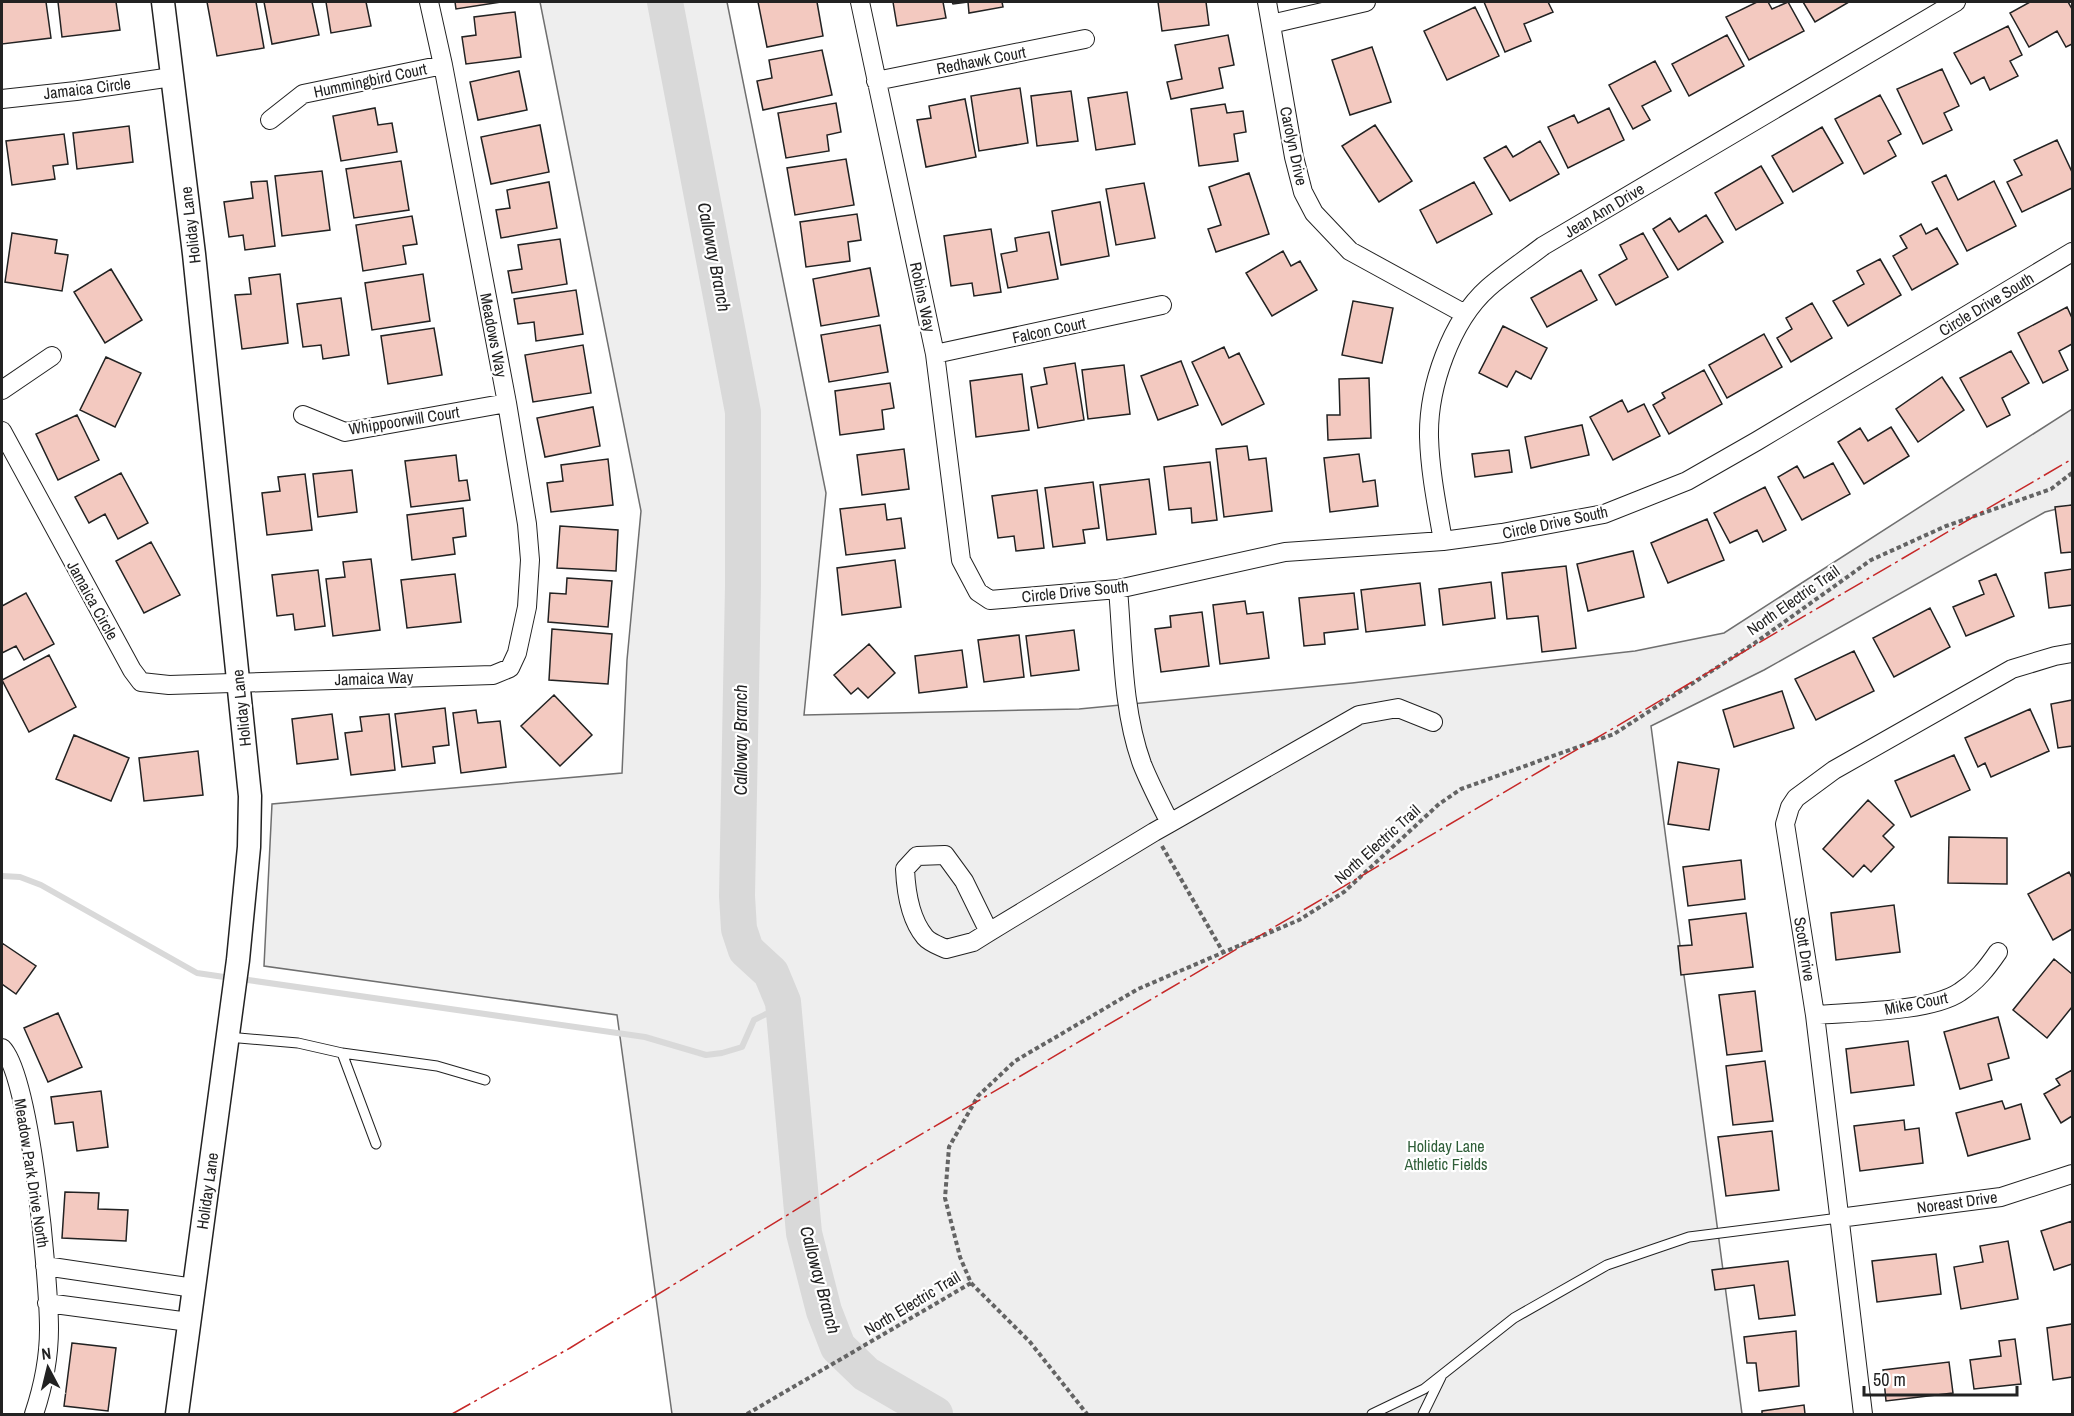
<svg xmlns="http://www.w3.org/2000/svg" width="2074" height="1416" viewBox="0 0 2074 1416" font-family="'Archivo Narrow',sans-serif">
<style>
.green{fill:#eee;stroke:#6f6f6f;stroke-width:1.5}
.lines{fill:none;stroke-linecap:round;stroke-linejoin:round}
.stream{stroke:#d9d9d9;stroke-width:6}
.river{stroke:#d9d9d9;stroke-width:36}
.building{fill:#f3c9c0;stroke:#222;stroke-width:1.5}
.service-casing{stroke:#222;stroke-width:11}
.minor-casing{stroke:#222;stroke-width:20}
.tertiary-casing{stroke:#222;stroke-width:25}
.path{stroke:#646464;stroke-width:4;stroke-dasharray:4.5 3;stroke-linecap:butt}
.service{stroke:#fff;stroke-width:9}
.minor{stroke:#fff;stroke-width:18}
.tertiary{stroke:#fff;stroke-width:22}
.power{stroke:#c62828;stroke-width:1.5;stroke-dasharray:21 4.5 3 4.5;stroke-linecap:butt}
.labels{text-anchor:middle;stroke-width:4.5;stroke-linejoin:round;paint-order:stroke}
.street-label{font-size:16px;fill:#222;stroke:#fff}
.park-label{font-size:16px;fill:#2f5e38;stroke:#fff}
.water-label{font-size:18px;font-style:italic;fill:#222;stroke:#fff}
</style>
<rect width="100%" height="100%" fill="#fff"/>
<path class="green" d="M540,2h187l99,491 -22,222 275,-6 273,-26 283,-32 89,-18 348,-224v96l-27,7 -281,158 -113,56 91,688h-1070l-55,-399 -353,-49 8,-162 350,-31 5,-113 14,-149z"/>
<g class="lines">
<path class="stream" d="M2,876l18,1 21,8 156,88 34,5
M241,979l404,58 61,18 16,-2 20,-6 12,-27 12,-6 14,3 5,4"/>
<path class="river" d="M665,2l78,410v174l-6,310 2,33 7,21 25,23 12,29 21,231 20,78 14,36 28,27 69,40"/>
</g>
<path class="building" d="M2,2h44l5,36 -49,6z
M58,2h58l4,28 -58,7z
M207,2h49l8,46 -47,8z
M264,2h48l7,33 -47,9z
M326,2h40l5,24 -40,7z
M455,2h46l-45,7z
M758,2h59l6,34 -56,11z
M893,2h50l3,16 -49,8z
M952,2h50l1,5 -34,6 -1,-11 -15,2z
M1158,2h48l3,23 -47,6z
M1484,2h64l5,10 -29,12 7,17 -26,11z
M1757,2h11l4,7 16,-7 16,29 -55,29 -23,-43z
M1803,2h46l-34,20z
M2030,2h38l4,7v35l-6,3 -9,-16 -28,16 -19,-34z
M1475,7l24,49 -52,24 -23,-49z
M515,12l6,45 -55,7 -4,-27 14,-2 -2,-18z
M2008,26l14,29 -12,6 8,15 -28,14 -6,-13 -13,7 -17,-31z
M1228,35l6,30 -15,3 4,20 -52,11 -4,-17 15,-3 -7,-34z
M1727,35l17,31 -55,30 -17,-32z
M1372,47l19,55 -41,13 -18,-55z
M822,50l10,45 -69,15 -6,-29 15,-3 -3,-18z
M1655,61l16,30 -29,15 8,14 -17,9 -24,-44z
M1942,69l17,37 -15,7 8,17 -29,14 -26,-55z
M519,71l8,39 -49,10 -8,-38z
M1020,88l8,55 -49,8 -8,-55z
M1071,91l7,50 -41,5 -6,-50z
M1127,92l8,52 -39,6 -8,-52z
M1880,95l21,39 -13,7 8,15 -32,18 -29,-55z
M965,99l11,58 -50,10 -9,-47 14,-2 -2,-12z
M836,103l5,29 -14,3 2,16 -43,7 -8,-45z
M1225,104l2,9 16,-2 3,21 -12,2 4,27 -39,5 -8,-57z
M375,108l3,17 14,-2 5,29 -56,9 -8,-45z
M1609,108l15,32 -56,28 -20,-41 26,-12 4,8z
M540,125l9,47 -58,12 -10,-47z
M1375,125l37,56 -33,21 -37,-56z
M129,126l4,36 -56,7 -4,-36z
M1822,127l21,36 -50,29 -21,-36z
M64,134l4,30 -15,2 2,13 -43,6 -6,-44z
M2057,140l15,32v16l-50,24 -15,-30 15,-7 -8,-15z
M1540,141l19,33 -49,27 -26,-43 22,-12 7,11z
M846,159l8,46 -59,10 -8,-47z
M401,161l8,49 -55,8 -8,-49z
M1761,166l22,37 -47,27 -21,-37z
M322,171l8,59 -48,6 -7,-60z
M1249,173l20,61 -53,18 -8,-23 13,-4 -12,-38z
M1946,175l12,25 36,-19 22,45 -49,25 -35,-69z
M267,181l8,65 -30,4 -2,-15 -14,2 -5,-35 29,-4 -2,-16z
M549,182l8,46 -56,10 -5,-28 14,-2 -3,-18z
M1474,182l18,32 -55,29 -17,-33z
M1144,183l11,55 -39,7 -10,-56z
M1100,202l9,54 -48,9 -9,-54z
M857,214l4,26 -13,2 2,19 -44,6 -6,-45z
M1706,215l17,27 -45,28 -25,-41 17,-11 9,14z
M412,216l5,28 -14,2 3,18 -43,7 -7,-46z
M1921,224l5,10 11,-6 21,36 -46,26 -19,-34 14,-8 -7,-12z
M991,229l10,63 -27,4 -2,-13 -21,3 -7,-50z
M1049,232l9,47 -50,9 -7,-34 16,-3 -2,-13z
M12,233l45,7 -2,13 13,2 -6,36 -57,-9z
M1643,233l25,44 -52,28 -17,-30 28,-16 -7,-14z
M560,239l7,45 -55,9 -4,-22 14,-2 -4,-24z
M1283,251l8,15 9,-5 17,29 -45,26 -26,-43z
M1880,259l21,36 -53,31 -15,-25 31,-17 -7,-13z
M870,268l9,48 -58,10 -8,-47z
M111,269l31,51 -37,23 -31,-51z
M1581,270l16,30 -50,27 -16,-29z
M280,274l8,69 -46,6 -7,-54 16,-1 -2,-16z
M423,274l7,47 -58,9 -7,-47z
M576,290l7,44 -47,7 -2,-19 -16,2 -4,-25z
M341,298l8,57 -26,4 -2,-14 -18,2 -6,-43z
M1353,301l40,7 -11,55 -40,-8z
M1812,303l20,35 -41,24 -14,-24 15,-9 -6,-11z
M2067,307l5,11v26l-13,7 9,19 -25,13 -25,-50z
M880,325l8,47 -59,10 -8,-47z
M1503,326l44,22 -16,31 -15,-8 -9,16 -28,-14z
M434,328l8,47 -54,9 -7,-48z
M1764,334l18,33 -55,31 -18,-33z
M583,345l8,48 -58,9 -8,-47z
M1224,347l5,11 10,-5 25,51 -42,21 -30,-63z
M2011,351l18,32 -27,15 8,17 -23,12 -27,-49z
M106,357l35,16 -26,54 -35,-17z
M1181,361l17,44 -40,15 -17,-44z
M1075,363l9,57 -46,8 -7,-41 16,-3 -3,-16z
M1124,365l6,49 -42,5 -6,-49z
M1704,370l18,34 -53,30 -16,-29 12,-7 -3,-5z
M1022,374l7,56 -53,7 -6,-56z
M1942,377l22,33 -46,32 -22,-33z
M1369,378l2,60 -43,2 -1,-25h13l-1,-36z
M890,383l4,25 -12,2 2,19 -44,6 -5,-44z
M1622,400l6,12 16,-8 16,32 -47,24 -23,-43z
M593,407l7,39 -55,11 -8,-39z
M77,415l22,45 -41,20 -22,-46z
M1582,425l7,30 -58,13 -6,-31z
M1891,427l18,29 -45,28 -26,-42 22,-14 8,13z
M1247,446l2,14 17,-2 6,53 -48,6 -8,-68z
M904,449l5,40 -47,6 -5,-40z
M1509,450l3,22 -37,5 -3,-23z
M1359,454l4,28 12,-2 3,26 -48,6 -6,-54z
M456,455l3,26 8,-1 3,20 -59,7 -6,-46z
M608,459l5,46 -62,7 -4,-29 16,-2 -2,-16z
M1210,462l7,58 -25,3 -1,-15 -22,2 -5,-43z
M1833,463l17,31 -48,26 -24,-43 19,-11 7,12z
M352,470l5,42 -39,5 -5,-43z
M121,473l27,50 -30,16 -13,-25 -16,9 -14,-26z
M305,474l7,56 -45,5 -5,-42 18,-2 -2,-14z
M1149,479l7,55 -49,6 -7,-55z
M1093,482l6,46 -16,2 2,13 -32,4 -8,-59z
M1765,487l21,43 -23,12 -6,-12 -27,13 -16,-30z
M1037,490l7,58 -28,3 -2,-15 -16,2 -6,-42z
M885,504l2,16 14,-2 4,30 -59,7 -6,-46z
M2072,505v47l-11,1 -6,-46z
M463,508l3,28 -13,2 2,16 -43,6 -5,-45z
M1707,519l17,41 -56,23 -17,-40z
M560,526l58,4 -2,41 -59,-3z
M151,542l29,53 -36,18 -28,-52z
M1633,551l11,46 -56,14 -11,-47z
M371,559l9,71 -47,6 -7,-57 19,-2 -2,-15z
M895,560l6,47 -59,8 -5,-47z
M1566,566l10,82 -34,4 -4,-36 -31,3 -5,-46z
M2072,569v36l-23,3 -4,-35z
M318,570l7,56 -30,4 -2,-16 -16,2 -5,-41z
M455,574l6,48 -54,6 -6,-48z
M1996,574l18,42 -48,20 -13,-29 31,-13 -5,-13z
M567,578l45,3 -4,46 -60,-5 2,-29 16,1z
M1491,582l4,36 -52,7 -4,-36z
M1420,583l5,42 -59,7 -5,-42z
M26,593l28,51 -30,16 -8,-14 -14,7v-47z
M1354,593l4,36 -34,4 1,11 -21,2 -5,-48z
M1245,601l2,13 16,-2 6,46 -49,6 -7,-59z
M1930,608l20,39 -56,30 -21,-39z
M1202,612l7,54 -48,6 -6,-43 16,-2 -1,-11z
M552,629l60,5 -4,50 -59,-4z
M1074,630l5,40 -48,6 -5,-40z
M1019,635l5,42 -40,5 -6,-42z
M869,644l26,29 -27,25 -10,-10 -7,6 -17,-19z
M962,650l5,37 -48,6 -4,-37z
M1854,651l20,40 -58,29 -21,-41z
M49,655l27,52 -47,25 -27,-52z
M1782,691l12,37 -60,19 -11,-37z
M554,695l38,40 -32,31 -39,-40z
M2072,700v46l-14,2 -7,-44z
M445,708l4,37 -16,2 2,16 -33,4 -7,-53z
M2030,709l19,42 -58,26 -6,-14 -7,4 -13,-29z
M476,710l2,13 22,-2 6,46 -45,6 -8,-60z
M332,714l6,45 -41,5 -5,-45z
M389,714l6,56 -44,5 -6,-42 17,-2 -2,-14z
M74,735l55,23 -18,43 -55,-22z
M198,751l5,44 -59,6 -5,-43z
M1954,755l16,35 -59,27 -16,-36z
M1678,762l41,7 -10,61 -41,-6z
M1868,800l26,25 -11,11 11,11 -23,25 -7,-7 -11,12 -30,-28z
M1949,837l58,1v46l-59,-1z
M1741,860l4,39 -57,7 -5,-39z
M2069,872l3,6v51l-19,11 -25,-46z
M1894,905l6,47 -64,8 -5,-47z
M1746,913l7,54 -72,8 -3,-29 14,-1 -3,-25z
M2,943l34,23 -20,28 -14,-10z
M2054,959l18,15v33l-25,31 -34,-28z
M1755,991l7,60 -35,4 -8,-60z
M58,1013l24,54 -34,15 -24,-54z
M1998,1017l11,41 -21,6 4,16 -32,9 -16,-57z
M1908,1041l6,44 -63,8 -5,-44z
M1765,1061l8,60 -40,4 -7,-59z
M2072,1070v46l-11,7 -17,-29 16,-9 -4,-6z
M101,1091l7,56 -31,4 -4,-29 -18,2 -4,-27z
M2002,1101l3,8 16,-5 9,35 -62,17 -12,-43z
M1904,1120l1,10 14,-2 4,35 -63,8 -6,-45z
M1772,1131l7,59 -53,6 -8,-59z
M65,1192l34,1 -1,16 30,1 -2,31 -64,-3z
M2072,1221v43l-18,6 -13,-39z
M2008,1241l10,58 -57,10 -7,-42 29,-5 -3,-16z
M1936,1254l5,40 -64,8 -5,-41z
M1788,1261l7,54 -36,4 -5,-34 -39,5 -3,-20z
M2072,1324v53l-19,3 -6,-52z
M1796,1331l3,55 -40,5 -3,-28h-9l-3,-26z
M2015,1339l6,45 -47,5 -4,-29 31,-4 -2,-15z
M72,1343l44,5 -8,63 -44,-5z
M1949,1362l4,31 -67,8 -3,-31z
M1804,1405l1,9h-43v-3z"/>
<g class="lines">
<g class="service-casing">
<path id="service" d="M228,1037l70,6 44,10 34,91
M342,1053l95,13 48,14
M1372,1414l52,-25 90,-71 93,-53 82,-28 150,-19
M1423,1414l18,-37"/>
</g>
<g class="minor-casing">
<path id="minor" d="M860,2l75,352 26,206 17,32 12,8 128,-11 167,-37 158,-11 59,-8 102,-19 83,-33 70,-40 315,-189
M1267,2l27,155 9,35 11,21 36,38 115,63
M1271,24l95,-22
M876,81l209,-42
M2,99l74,-8 96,-14
M270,120l33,-26 140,-29
M935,354l227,-49
M2,390l50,-34
M303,415l42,17 162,-29
M2,431l130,239 9,12 28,3 324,-10 17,-7 7,-15 10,-46 3,-47 -3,-36 -20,-121 -64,-338 -14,-63
M1443,541c-6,-35 -13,-69 -14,-104 -1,-50 22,-116 59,-149 17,-15 37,-28 55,-42l413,-244
M1118,589c5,57 4,120 24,175 8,20 18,39 28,59
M989,932l-25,-51 -19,-26 -28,1 -12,13c1,23 5,50 20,68 5,6 15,9 21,12l27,-7 16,-10 165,-100 16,-9 189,-108 39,-7 35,14
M1815,1015c36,-3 116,-3 145,-23 17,-11 27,-24 38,-40
M2,1048c29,28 47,235 47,281 0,29 -6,58 -15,85
M1839,1218l162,-21 71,-23
M45,1266l149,22
M47,1303l142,19
M1863,1414l-48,-399 -30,-191 5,-17 6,-9 38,-28 178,-101 43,-13 17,-3"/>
</g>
<g class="tertiary-casing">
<path id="tertiary" d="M163,2l31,252 56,542 -1,51 -11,113 -61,454"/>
</g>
<path class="path" d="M1162,846l61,106
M971,1283l59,59 57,72
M747,1414l224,-131 -11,-26 -15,-59 4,-51 29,-51 37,-35 123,-72 161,-69 45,-28 95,-88 22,-15 153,-55 138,-89 119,-85 75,-34 105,-37 21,-16"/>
<use href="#service" class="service"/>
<use href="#minor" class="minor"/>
<use href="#tertiary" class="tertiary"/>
<path class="power" d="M452,1414l118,-66 304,-186 1198,-703"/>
</g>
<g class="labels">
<g class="street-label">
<text transform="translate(981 60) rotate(-11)" y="6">Redhawk Court</text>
<text transform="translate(370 80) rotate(-12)" y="6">Hummingbird Court</text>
<text transform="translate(87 88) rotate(-7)" y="6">Jamaica Circle</text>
<text transform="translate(1294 146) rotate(78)" y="6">Carolyn Drive</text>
<text transform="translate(1604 210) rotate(-31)" y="6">Jean Ann Drive</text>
<text transform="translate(190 225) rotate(-97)" y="6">Holiday Lane</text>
<text transform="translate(923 297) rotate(78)" y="6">Robins Way</text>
<text transform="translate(1986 304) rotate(-31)" y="6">Circle Drive South</text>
<text transform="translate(1049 330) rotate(-12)" y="6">Falcon Court</text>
<text transform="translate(494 335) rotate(79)" y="6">Meadows Way</text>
<text transform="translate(404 420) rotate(-9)" y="6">Whippoorwill Court</text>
<text transform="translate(1555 522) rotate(-12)" y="6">Circle Drive South</text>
<text transform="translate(1075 591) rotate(-6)" y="6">Circle Drive South</text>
<text transform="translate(93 600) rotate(61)" y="6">Jamaica Circle</text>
<text transform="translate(1793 600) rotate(-35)" y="6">North Electric Trail</text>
<text transform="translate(374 678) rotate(-2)" y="6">Jamaica Way</text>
<text transform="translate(241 708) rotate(-96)" y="6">Holiday Lane</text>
<text transform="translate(1377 844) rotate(-42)" y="6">North Electric Trail</text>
<text transform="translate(1805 949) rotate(81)" y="6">Scott Drive</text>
<text transform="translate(1916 1003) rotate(-11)" y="6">Mike Court</text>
<text transform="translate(32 1173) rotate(81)" y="6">Meadow Park Drive North</text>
<text transform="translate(207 1191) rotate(-82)" y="6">Holiday Lane</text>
<text transform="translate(1957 1202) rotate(-8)" y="6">Noreast Drive</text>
<text transform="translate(912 1303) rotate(-31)" y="6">North Electric Trail</text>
</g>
<g class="park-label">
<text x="1446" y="1152">Holiday Lane<tspan x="1446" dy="18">Athletic Fields</tspan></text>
</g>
<g class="water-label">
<text transform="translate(714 257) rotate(79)" y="6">Calloway Branch</text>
<text transform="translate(741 740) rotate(-90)" y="6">Calloway Branch</text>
<text transform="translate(820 1280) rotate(75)" y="6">Calloway Branch</text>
</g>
</g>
<rect width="2074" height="1416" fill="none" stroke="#222222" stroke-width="6"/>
<g transform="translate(48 1368) rotate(353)" stroke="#ffffff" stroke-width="4.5" paint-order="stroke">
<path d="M0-4.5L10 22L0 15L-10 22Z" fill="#222222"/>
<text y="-9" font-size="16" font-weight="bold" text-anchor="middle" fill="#222222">N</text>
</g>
<path d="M1864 1386v9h153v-9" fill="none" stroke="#222222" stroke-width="3"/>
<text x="1873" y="1386" font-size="18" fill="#222222" stroke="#ffffff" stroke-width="4.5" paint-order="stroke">50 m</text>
</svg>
